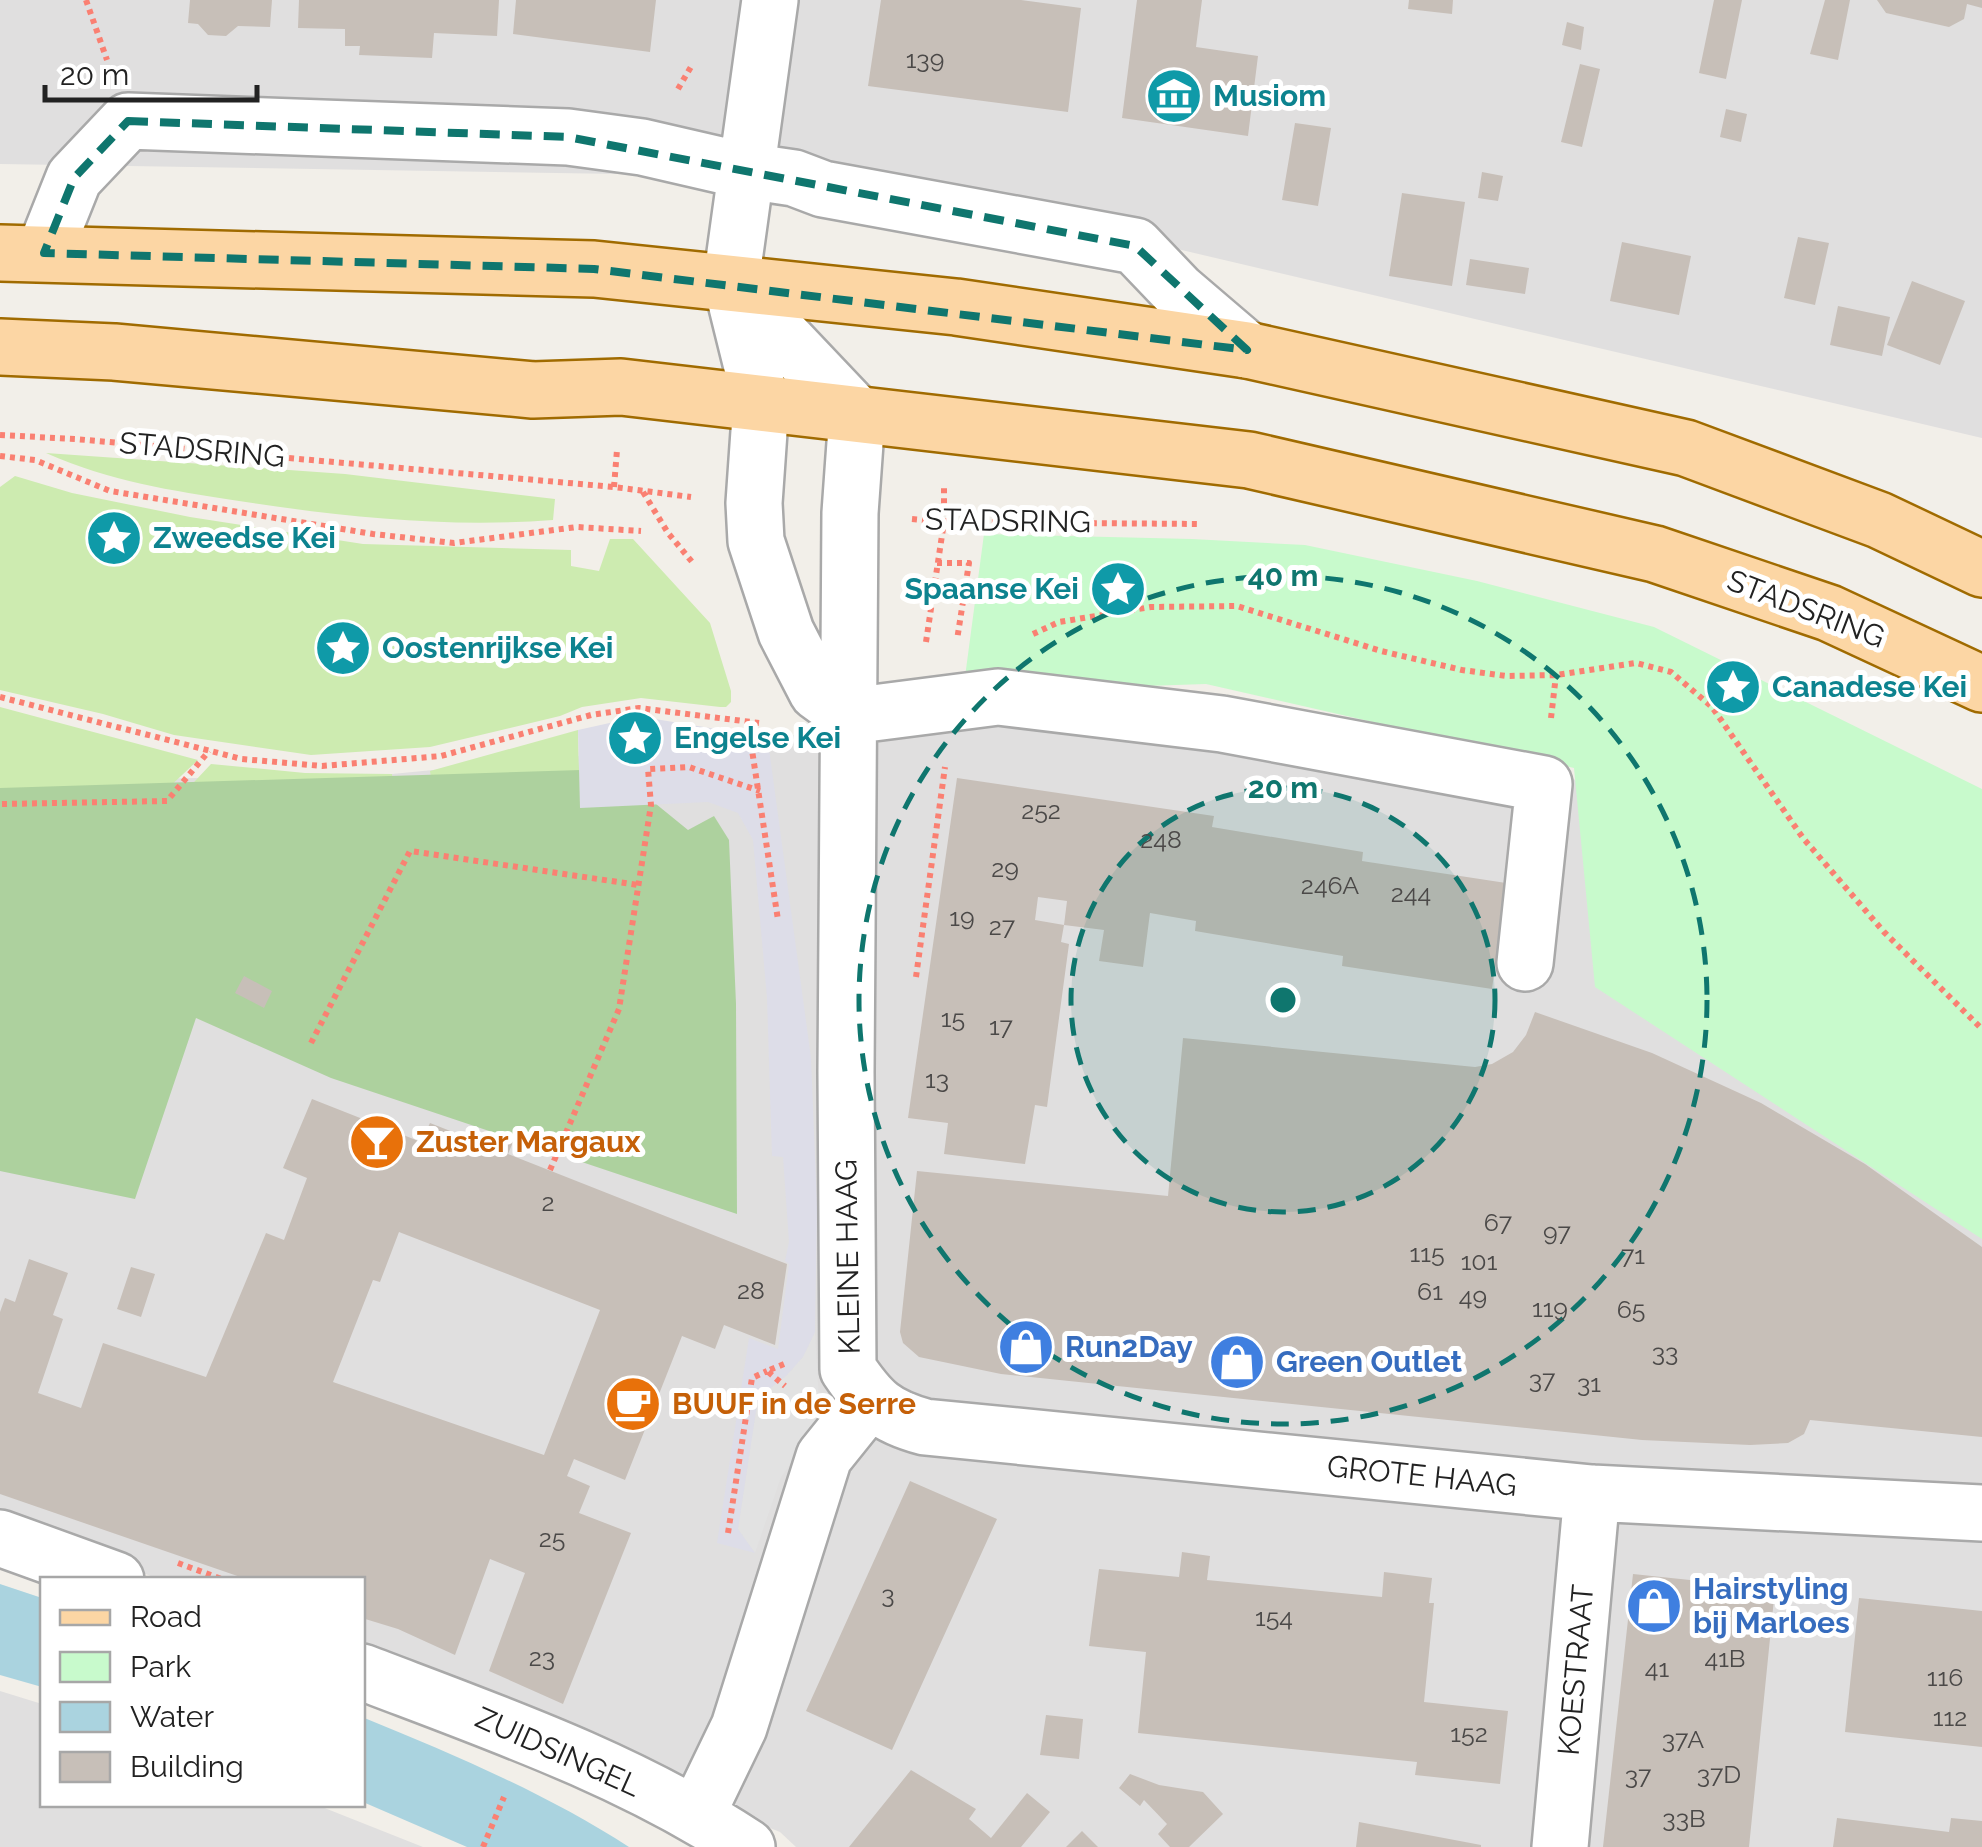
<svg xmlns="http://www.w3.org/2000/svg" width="1982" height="1847" viewBox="0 0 1982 1847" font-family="Raleway,sans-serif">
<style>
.residential{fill:#e0dfdf}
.grass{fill:#cdebb0}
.forest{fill:#add19e}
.park{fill:#c8facc}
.parking{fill:#e2e2e2}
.plaza{fill:#dddde8}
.water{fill:#aad3df}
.building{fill:#c7bfb8;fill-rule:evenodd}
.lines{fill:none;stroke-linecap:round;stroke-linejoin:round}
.minor-casing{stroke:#a9a9a9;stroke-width:60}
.major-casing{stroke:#a06b00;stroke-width:60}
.path{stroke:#fa8072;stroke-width:6;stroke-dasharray:5 5;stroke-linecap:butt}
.minor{stroke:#fff;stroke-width:55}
.major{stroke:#fcd6a4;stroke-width:55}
.marked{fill:none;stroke:#0f766e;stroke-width:8;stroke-dasharray:20 12;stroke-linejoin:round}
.ring{fill:none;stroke:#0f766e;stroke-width:5;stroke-dasharray:18 12}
.labels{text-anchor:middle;stroke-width:10;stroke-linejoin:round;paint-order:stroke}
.number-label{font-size:25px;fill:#4b4948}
.culture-label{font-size:30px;font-weight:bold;fill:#0d838f;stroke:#fff;text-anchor:start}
.street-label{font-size:30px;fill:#222;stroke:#fff}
.food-label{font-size:30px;font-weight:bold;fill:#c56008;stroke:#fff;text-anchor:start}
.shop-label{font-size:30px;font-weight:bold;fill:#366cbe;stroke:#fff;text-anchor:start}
.centre{fill:#0f766e;stroke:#fff;stroke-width:5}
.ring-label{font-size:30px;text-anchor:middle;font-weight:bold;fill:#0f766e;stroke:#fff;stroke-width:10;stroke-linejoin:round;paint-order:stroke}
</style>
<rect width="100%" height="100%" fill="#f2efe9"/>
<path class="residential" d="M0,0h1982v438l-1107,-260 -875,-14z
M1210,695l362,82 410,432v638h-1186l-16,-15 -417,-169 -1,-83 -204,-1 -158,-64v-733l392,-8z
M0,1691l42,13v100l275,1 106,42h-423z"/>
<path class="grass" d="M46,453l299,21 210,25 -2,21c-106,8 -209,-3 -314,-19 -70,-11 -127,-19 -193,-48z
M15,476l57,17 118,24 173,27 208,6v16l28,5 11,-32h23l77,84 21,68v11l-5,5h-6l-79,-9 -59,9 -22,9 -130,31 -119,8 -137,-20 -71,-21 -103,-24v-203z
M0,707l198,53 -34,32 -164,2z
M578,730l2,78 -415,5 46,-49 94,9 87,1 1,11 39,-1 -2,-13z"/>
<path class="forest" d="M613,769l75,61 26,-14 15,24 7,164 1,210 -406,-136 -135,-60 -61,181 -135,-28v-383z"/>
<path class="park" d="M984,534l208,5 113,6 172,36 177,46 328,162v450l-387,-252 -21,-219 -368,-84 -243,8z"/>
<path class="parking" d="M815,1332l4,69 -1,24 -37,52 -26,76 -17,-24 20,-132 28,-21 17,-19z"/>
<path class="plaza" d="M655,719l61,10 25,9 26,-4 44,324 6,149 -2,125 -12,25 -17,19 -28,22 -20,131 17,24 -38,-10 32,-205 29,11 11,-85 -4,-3 4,-19 -6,-85 -11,-1 -5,-158 -14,-158 -15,-27 -30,-11 -128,6 -2,-78 36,-8z"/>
<path class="water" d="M0,1584l42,14v89l-42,-12z
M362,1717c91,37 185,77 267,130h-162l-104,-45z"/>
<path class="building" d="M190,0h82l-2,27 -32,-1 -12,10 -18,-1 -10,-11 -10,-1z
M299,0h200l-2,36 -63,-3 -2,25 -73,-3 1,-9h-15v-17l-47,-1z
M516,0h140l-6,52 -137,-18z
M881,0h140l60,8 -13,104 -200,-26z
M1137,0h65l-6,47 62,9 -10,80 -126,-18z
M1409,0h44l-1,14 -44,-5z
M1714,0h28l-16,79 -27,-6z
M1825,0h25l-12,60 -28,-6z
M1877,0h105v8l-15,-4 -3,15 -15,8 -63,-14z
M1567,22l17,5 -3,23 -19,-5z
M1580,64l20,5 -18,78 -21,-5z
M1726,109l21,5 -6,28 -21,-5z
M1295,123l36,5 -13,78 -36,-6z
M1482,172l21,4 -5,25 -20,-3z
M1402,193l63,9 -13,84 -63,-10z
M1798,237l31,6 -14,62 -31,-7z
M1622,242l69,14 -12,59 -69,-14z
M1470,259l59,9 -4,26 -59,-9z
M1912,281l53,20 -25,64 -53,-20z
M1838,306l52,11 -8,39 -52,-11z
M957,778l257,38 -2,11 151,25 -1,9 144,22 -14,106 -150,-23 1,-10 -148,-25 1,-10 -46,-8 -7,54 -44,-6 5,-31 -40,-5 3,-24 -29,-4 -3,23 29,5 -3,17 8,2 -22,163 -12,-2 -10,59 -81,-10 4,-31 -40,-5z
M244,976l28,15 -8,17 -29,-15z
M1535,1012l117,41 109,50 104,61 117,83v190l-172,-17 -6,14 -16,9 -38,2 -108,-5 -641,-66 -82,-17 -16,-14 -3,-11 17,-161 251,25 15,-158 292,29 17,-3 21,-12 13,-17z
M312,1099l109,43 9,-19 61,24 5,-13 17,8 -5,12 279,110 -12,81 -51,-20 -9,24 -33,-13 -57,144 -51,-21 -7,17 23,10 -11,27 52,20 -68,171 -74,-33 36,-98 -35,-14 -35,96 -57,-26 -36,-11v-38h-113l-249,-86v-182l5,-14 10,4 14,-43 39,14 -15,42 10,4 -25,74 43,15 22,-65 103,34 60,-144 18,7 23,-62 -24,-10zM399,1232l201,78 -56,145 -211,-73 40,-102 7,2z
M131,1267l24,7 -14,43 -24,-8z
M910,1481l87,38 -105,231 -86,-39z
M1182,1552l28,4 -3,24 175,17 2,-25 48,6 -3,25h5l-10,99 84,9 -8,73 -85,-9 2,-13 -279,-29 8,-81 -57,-6 10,-77 80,8z
M1633,1574l142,15 -26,258h-146z
M1859,1598l123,13v136l-137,-15z
M1046,1715l37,4 -4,40 -39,-4z
M911,1770l65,39 -7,10 22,19 36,-45 23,19 -29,35h-172z
M1130,1774l29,11 44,7 20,22 -34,33h-19l-12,-13 9,-10 -23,-24 -4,6 -21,-18z
M1837,1818l112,14 2,-14 31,3v26h-149z
M1359,1822l122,23v2h-125z
M1082,1831l16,16h-32z"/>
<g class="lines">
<g class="minor-casing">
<path id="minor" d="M770,0l-39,282 30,121 -7,100 2,38 30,91 31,60 33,24
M44,253l30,-75 54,-57 440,16 74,10 104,24 48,7 29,11 312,57 43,45 69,59
M731,282l126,133 -7,98 -4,559 2,297c23,34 36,47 77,58l667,66 390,20
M850,716l148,-19 224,27 322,60 -19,179
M0,1538l116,42
M362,1672c131,50 267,97 385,175
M697,1814l42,-87 85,-270 45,-56
M1560,1847l32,-354"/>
</g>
<g class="major-casing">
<path id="major" d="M0,253l594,16 362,38 291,43 439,98 193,72 103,49
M0,347l114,5 419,38 88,-3 628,73 406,94 174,59 153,71"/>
</g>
<path class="path" d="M86,0l21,60
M678,89l14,-24
M0,435l75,4 539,48 77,10
M0,456l35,4 75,31 263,43 81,9 123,-16 64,4
M614,487l3,-37
M643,492l25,41 25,30
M912,519l32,3 256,2
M937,563h32l-12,77
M1033,634l26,-12 92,-15 86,-1 144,45 81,19 44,6 50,-1 80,-12 35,9 41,35 91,131 81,94 98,97
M926,642l18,-120v-36
M0,697l242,62 80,7 119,-10 150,-41 48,-7 120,15
M1551,718l5,-43
M748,724l30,196
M2,804l165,-3 42,-50
M916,977l29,-210
M311,1043l99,-192 228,34
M550,1170l69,-161 32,-204 -3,-36 41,-2 71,24
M784,1364l-17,7 18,15
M728,1533l24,-155 15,-7
M178,1563l46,17
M483,1847l21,-50"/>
<use href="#minor" class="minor"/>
<use href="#major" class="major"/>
</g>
<path class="marked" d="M128,121l440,16 567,109 112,104 -653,-81 -550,-16 30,-75z"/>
<circle cx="1283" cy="1000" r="212" fill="#0f766e" fill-opacity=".12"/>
<g class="ring">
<circle cx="1283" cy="1000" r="212"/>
<circle cx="1283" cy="1000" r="424"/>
</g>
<defs>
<g id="museum-disc" transform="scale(2.875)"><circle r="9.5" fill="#0f9aa8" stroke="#fff"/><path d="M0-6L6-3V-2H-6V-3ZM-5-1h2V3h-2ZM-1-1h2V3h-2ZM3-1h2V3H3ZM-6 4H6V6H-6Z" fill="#fff"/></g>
<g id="sight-disc" transform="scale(2.875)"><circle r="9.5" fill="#0f9aa8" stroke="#fff"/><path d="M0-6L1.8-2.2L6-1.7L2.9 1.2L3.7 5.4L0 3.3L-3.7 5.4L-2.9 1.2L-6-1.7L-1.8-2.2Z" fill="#fff"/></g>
<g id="bar-disc" transform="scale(2.875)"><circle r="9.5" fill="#e8710a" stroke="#fff"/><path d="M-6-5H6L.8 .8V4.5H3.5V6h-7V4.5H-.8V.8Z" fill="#fff"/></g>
<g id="shop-disc" transform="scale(2.875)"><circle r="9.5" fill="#3f7fe0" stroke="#fff"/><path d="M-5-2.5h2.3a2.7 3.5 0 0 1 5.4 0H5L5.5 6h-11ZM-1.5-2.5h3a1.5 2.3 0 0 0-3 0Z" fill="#fff"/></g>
<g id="cafe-disc" transform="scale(2.875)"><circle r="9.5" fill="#e8710a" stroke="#fff"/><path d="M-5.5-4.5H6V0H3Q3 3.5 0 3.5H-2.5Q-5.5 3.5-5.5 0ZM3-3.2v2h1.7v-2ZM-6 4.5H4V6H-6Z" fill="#fff"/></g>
</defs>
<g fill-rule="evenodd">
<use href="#museum-disc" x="1174" y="96"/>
<use href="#sight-disc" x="114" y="538"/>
<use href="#sight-disc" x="1118" y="589"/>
<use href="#sight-disc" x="343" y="648"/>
<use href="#sight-disc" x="1733" y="687"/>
<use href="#sight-disc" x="635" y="738"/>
<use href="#bar-disc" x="377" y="1142"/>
<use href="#shop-disc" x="1026" y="1347"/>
<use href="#shop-disc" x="1237" y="1362"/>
<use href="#cafe-disc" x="633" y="1404"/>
<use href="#shop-disc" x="1654" y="1606"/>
</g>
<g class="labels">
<g class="number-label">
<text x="925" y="68">139</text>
<text x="1041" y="819">252</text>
<text x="1161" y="848">248</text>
<text x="1005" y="877">29</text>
<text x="1330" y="894">246A</text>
<text x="1411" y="902">244</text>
<text x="962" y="926">19</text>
<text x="1002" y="935">27</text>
<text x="953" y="1027">15</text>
<text x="1001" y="1035">17</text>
<text x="937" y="1088">13</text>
<text x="548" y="1211">2</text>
<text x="1498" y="1231">67</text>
<text x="1557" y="1241">97</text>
<text x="1427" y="1262">115</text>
<text x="1633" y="1264">71</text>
<text x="1479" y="1270">101</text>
<text x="751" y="1299">28</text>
<text x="1430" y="1300">61</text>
<text x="1473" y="1305">49</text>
<text x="1550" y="1317">119</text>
<text x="1631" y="1318">65</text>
<text x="1665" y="1361">33</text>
<text x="1542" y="1388">37</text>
<text x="1589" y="1392">31</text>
<text x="552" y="1547">25</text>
<text x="888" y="1603">3</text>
<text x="1274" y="1626">154</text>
<text x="542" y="1666">23</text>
<text x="1725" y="1667">41B</text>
<text x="1657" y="1677">41</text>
<text x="1945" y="1686">116</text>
<text x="1950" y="1726">112</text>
<text x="1469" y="1742">152</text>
<text x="1683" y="1748">37A</text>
<text x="1719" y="1783">37D</text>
<text x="1638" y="1784">37</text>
<text x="1684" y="1827">33B</text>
</g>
<g class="culture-label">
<text x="1213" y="106">Musiom</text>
<text x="153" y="548">Zweedse Kei</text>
<text x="1079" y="599" text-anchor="end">Spaanse Kei</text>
<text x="382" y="658">Oostenrijkse Kei</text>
<text x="1772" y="697">Canadese Kei</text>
<text x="674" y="748">Engelse Kei</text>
</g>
<g class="street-label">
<text transform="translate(202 450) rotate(5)" y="10">STADSRING</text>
<text transform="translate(1008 521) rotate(1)" y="10">STADSRING</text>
<text transform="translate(1806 609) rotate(21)" y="10">STADSRING</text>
<text transform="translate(848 1257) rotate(-91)" y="10">KLEINE HAAG</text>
<text transform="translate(1422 1476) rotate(6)" y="10">GROTE HAAG</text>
<text transform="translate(1576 1670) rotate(-85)" y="10">KOESTRAAT</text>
<text transform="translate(558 1752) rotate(24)" y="10">ZUIDSINGEL</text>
</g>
<g class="food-label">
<text x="416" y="1152">Zuster Margaux</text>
<text x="672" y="1414">BUUF in de Serre</text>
</g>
<g class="shop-label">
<text x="1065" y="1357">Run2Day</text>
<text x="1276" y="1372">Green Outlet</text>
<text x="1693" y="1599">Hairstyling<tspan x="1693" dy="34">bij Marloes</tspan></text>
</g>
</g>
<circle cx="1283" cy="1000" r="15" class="centre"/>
<g class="ring-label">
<text x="1283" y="586">40 m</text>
<text x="1283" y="798">20 m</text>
</g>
<rect x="40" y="1577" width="325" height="230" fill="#ffffff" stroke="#a7a7a7" stroke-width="2.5"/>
<rect x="60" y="1610" width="50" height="15" fill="#fcd6a4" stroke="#a7a7a7" stroke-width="2.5"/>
<text x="130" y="1627" font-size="30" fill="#222222">Road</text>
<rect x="60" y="1652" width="50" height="30" fill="#c8facc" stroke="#a7a7a7" stroke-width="2.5"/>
<text x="130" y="1677" font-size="30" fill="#222222">Park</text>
<rect x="60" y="1702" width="50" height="30" fill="#aad3df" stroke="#a7a7a7" stroke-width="2.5"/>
<text x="130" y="1727" font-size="30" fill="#222222">Water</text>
<rect x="60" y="1752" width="50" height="30" fill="#c7bfb8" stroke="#a7a7a7" stroke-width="2.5"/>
<text x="130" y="1777" font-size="30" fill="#222222">Building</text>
<path d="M45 85v15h212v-15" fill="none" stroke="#222222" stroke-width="5"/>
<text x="60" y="85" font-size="30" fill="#222222" stroke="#ffffff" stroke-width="8" paint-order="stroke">20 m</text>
</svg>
